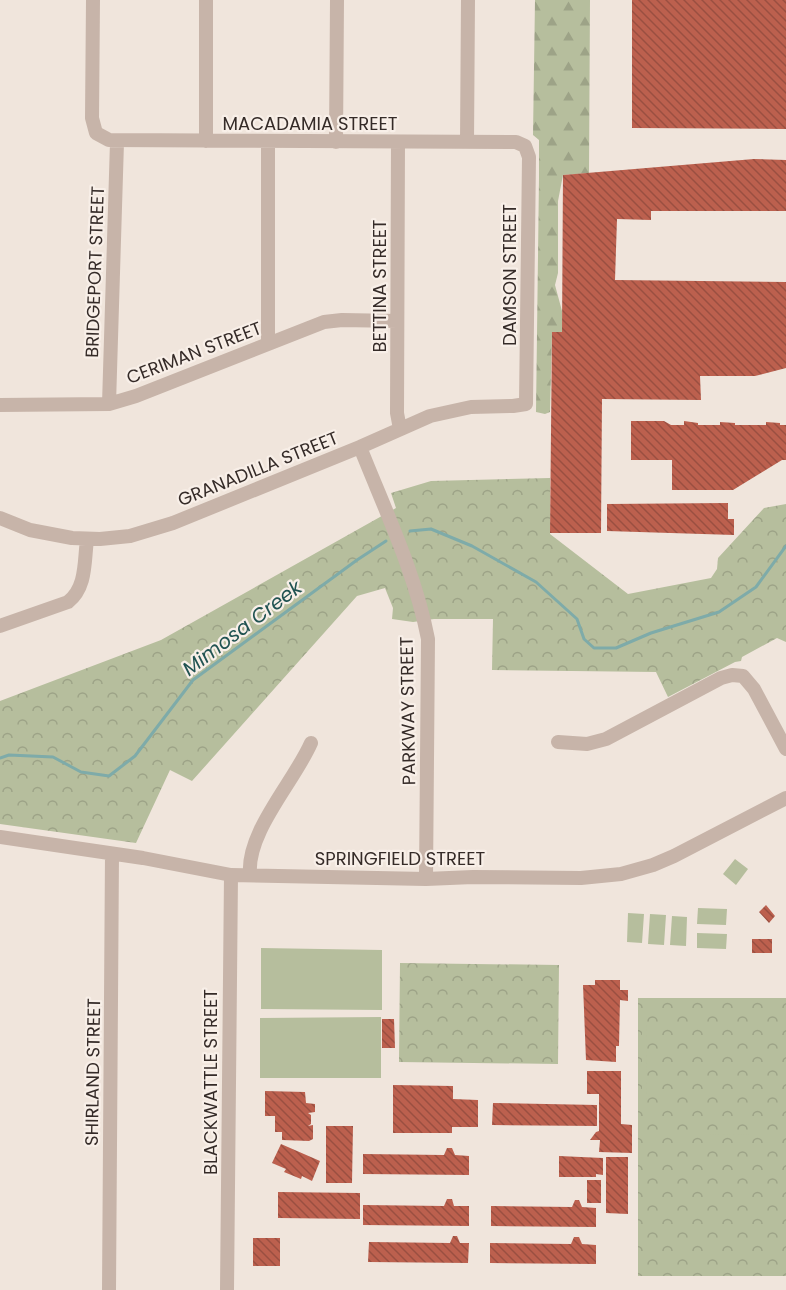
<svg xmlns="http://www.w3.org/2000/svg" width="786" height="1290" viewBox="0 0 786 1290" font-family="Poppins,sans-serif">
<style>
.forest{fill:url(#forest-firs)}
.park{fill:url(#park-crowns)}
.garden{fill:#b6be9d}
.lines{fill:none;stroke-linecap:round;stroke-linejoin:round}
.stream{stroke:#7eaba9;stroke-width:3}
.building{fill:url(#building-back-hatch)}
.minor{stroke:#c7b4a9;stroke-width:14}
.labels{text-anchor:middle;stroke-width:4.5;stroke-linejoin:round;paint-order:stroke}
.street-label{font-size:18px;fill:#352b28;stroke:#f8efe8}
.water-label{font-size:20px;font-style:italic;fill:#215352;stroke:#f8efe8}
</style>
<defs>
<pattern id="forest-firs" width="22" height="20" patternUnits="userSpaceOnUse" patternTransform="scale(1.5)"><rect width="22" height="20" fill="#b6be9d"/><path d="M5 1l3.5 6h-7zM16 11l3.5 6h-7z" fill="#9da387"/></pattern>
<pattern id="park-crowns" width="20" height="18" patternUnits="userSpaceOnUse" patternTransform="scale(1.5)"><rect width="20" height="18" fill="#b6be9d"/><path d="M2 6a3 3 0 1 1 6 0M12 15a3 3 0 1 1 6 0" fill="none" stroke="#9da387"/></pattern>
<pattern id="building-back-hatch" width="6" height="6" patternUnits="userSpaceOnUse" patternTransform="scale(1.5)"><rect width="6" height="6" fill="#bc604e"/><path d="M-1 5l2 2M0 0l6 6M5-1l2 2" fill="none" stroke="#9a4f41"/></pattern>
</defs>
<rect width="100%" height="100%" fill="#f0e5dc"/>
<path class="forest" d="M535,0h55l-1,173 -26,2 -5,26v72l-3,12 7,26v21l-10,1 -2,79 -5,2 -9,-2 3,-234v-38l-6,-5z"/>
<path class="park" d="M550,478v56l78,60 83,-16 6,-9 1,-11 46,-50 22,-4v138l-9,-4 -35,19 -1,4 -6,1 -67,35 -12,-25 -164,-2 1,-51h-59l-21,3 -21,-3 1,-11 -8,-20 -28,8 -165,185 -22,-11 -34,73 -136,-19v-123l161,-61 235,-132 -5,-15 40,-12z
M400,963l159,2 -1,99 -159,-2z
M638,998h148v278h-148z"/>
<path class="garden" d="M735,859l13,10 -12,16 -13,-11z
M698,908l29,1 -1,16 -29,-1z
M628,913l16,1 -2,29 -15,-1z
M650,914l16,1 -2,30 -16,-1z
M672,916l15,1 -1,29 -16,-1z
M697,933l30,1 -1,15 -29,-1z
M261,948l121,2v60l-121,-1z
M381,1017v61h-121v-60z
M642,1023h5l-1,83h-4z
M708,1130h41v5l-41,-1z"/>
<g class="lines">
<path class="stream" d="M410,531l21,-2 41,17 64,36 41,37 7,20 10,9h22l35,-15 68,-21 37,-25 30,-41
M0,758l9,-3 44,2 28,15 28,4 26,-20 58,-76 164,-120 29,-19"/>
</g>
<path class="building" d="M632,0h154v129l-154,-1z
M754,159l32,1v51h-135v9l-34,-1 -2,61 171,2v86l-31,8h-55l1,24 -99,-1 -1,134h-51l2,-201h10l1,-157z
M631,421h33l7,4h13v-4l14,2v2h22v-3l15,1v2h31v-3l14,1v2h6v35h-4l-49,30h-61v-30h-41z
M728,503v16h6v16l-127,-4v-27z
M766,905l9,11 -6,7 -10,-11z
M752,939h20v14h-20z
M595,980h25v10h8v11l-8,-1 -1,46h-3v16l-30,-2 -3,-75h12z
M382,1019h12l1,29h-13z
M587,1071h34v53l11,1v28l-33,-1 1,-12h-10l6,-8 3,-1v-37h-12z
M393,1085l60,1v13l25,1v27h-26v6h-59z
M265,1091l40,1 1,11 9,1v8l-7,1 3,2v9l-3,2 5,-1v14l-4,2 -27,-1v-8h-7v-16h-10z
M493,1103l104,2v21l-105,-1z
M326,1126h27l-1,57h-26z
M281,1144l39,17 -8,20 -10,-5 -1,3 -17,-7 2,-3 -14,-6z
M447,1148h5l3,7 14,1v19l-106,-1v-20l81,1z
M559,1156l44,2v17l-7,-1v3h-37z
M606,1157h22v57l-22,-1z
M587,1180h14v23h-14z
M278,1192l82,1v26l-82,-1z
M447,1199h5l2,7h15v20l-106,-1v-20l81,1z
M575,1200h4l3,7 14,1v19l-105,-1v-20l81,1z
M453,1236h4l3,7h9l-1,20 -100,-1 1,-20 81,1z
M574,1237h5l3,7 14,1v19l-106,-1v-20l81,1z
M253,1238h27v28h-27z"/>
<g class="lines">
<path class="minor" d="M206,141v-141
M268,142v201
M336,142l1,-142
M467,142l1,-142
M398,143l-1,270 3,16
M109,404l8,-262
M0,405l109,-1 27,-8 188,-74 18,-2 55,1
M360,447c25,63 55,125 68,192l-2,240
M0,518l30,12 42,8 28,1 30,-3 43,-13 187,-76 70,-31 41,-9 42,-1 13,-2 3,-247 -4,-11 -9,-4 -407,-2 -13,-7 -4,-15 1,-118
M0,626l68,-24c19,-15 16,-41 19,-62
M558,742l29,2 19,-5 115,-61 11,-3 11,1 11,13 32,60
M0,837l143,21 88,17 195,4 47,-2 108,1 40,-4 32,-9 21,-9 112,-58
M250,875c-4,-43 44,-93 61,-132
M109,1290l3,-436
M227,1290l4,-415"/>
</g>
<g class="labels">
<g class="street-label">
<text x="310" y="130">MACADAMIA STREET</text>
<text transform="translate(95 272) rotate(-88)" y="6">BRIDGEPORT STREET</text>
<text transform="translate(510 275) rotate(-90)" y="6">DAMSON STREET</text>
<text transform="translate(380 286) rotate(-90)" y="6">BETTINA STREET</text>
<text transform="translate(194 353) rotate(-21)" y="6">CERIMAN STREET</text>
<text transform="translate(258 469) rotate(-22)" y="6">GRANADILLA STREET</text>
<text transform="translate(408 711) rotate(-91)" y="6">PARKWAY STREET</text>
<text x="400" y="865">SPRINGFIELD STREET</text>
<text transform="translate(93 1072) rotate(-89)" y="6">SHIRLAND STREET</text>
<text transform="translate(211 1082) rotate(-90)" y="6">BLACKWATTLE STREET</text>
</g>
<g class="water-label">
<text transform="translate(242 628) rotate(-37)" y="7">Mimosa Creek</text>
</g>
</g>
</svg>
